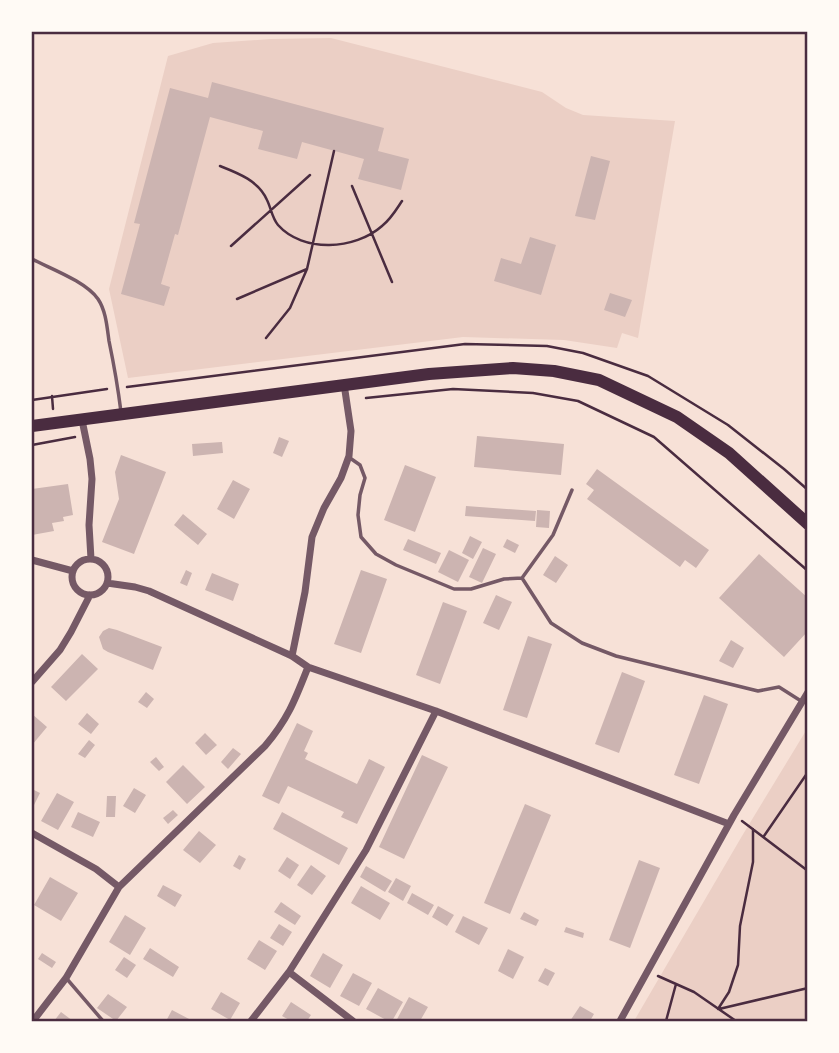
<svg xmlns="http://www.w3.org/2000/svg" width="839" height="1053" viewBox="0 0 839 1053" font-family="Bitter,serif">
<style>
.green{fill:#ebcfc5}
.building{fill:#ccb4b1}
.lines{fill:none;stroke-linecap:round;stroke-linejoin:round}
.path{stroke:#4a2c40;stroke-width:2.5}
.service{stroke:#755966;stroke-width:3.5}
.minor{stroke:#755966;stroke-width:7}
.trunk{stroke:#4a2c40;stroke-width:12}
.neatline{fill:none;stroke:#4a2c40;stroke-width:2.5}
</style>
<rect width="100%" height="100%" fill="#f7e1d7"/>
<path class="green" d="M331,38l211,54 24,16 17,7 92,6 -37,217 -16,-5 -5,15 -53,-8 -101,-3 -335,41 -19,-89 59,-233 45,-13 58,-4z
M807,729v292h-173l108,-185z"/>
<path class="building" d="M212,82l172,46 -6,23 31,8 -8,31 -43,-11 6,-20 -62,-17 -5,17 -39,-10 5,-18 -53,-14 -32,118 -3,-1 -14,50 9,3 -6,19 -43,-12 19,-70 -6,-1 36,-135 38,10z
M591,156l19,5 -15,59 -20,-4z
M530,237l26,8 -15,50 -47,-14 7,-23 20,6z
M610,293l22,7 -7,17 -21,-7z
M477,436l87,8 -3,31 -87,-8z
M279,437l10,4 -7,16 -9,-4z
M222,442l1,11 -30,3 -1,-12z
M121,455l45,17 -32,82 -32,-12 17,-43 -4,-27z
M405,465l31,12 -21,55 -31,-12z
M597,469l112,81 -13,18 -11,-8 -5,7 -93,-68 7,-9 -8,-6z
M233,480l17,9 -16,30 -17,-10z
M68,484l5,31 -10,2 1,4 -12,2 2,8 -22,4v-46z
M466,506l70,5 -1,10 -70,-5z
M537,510l13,1 -1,17 -13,-1z
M183,514l24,20 -9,11 -24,-20z
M470,536l12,6 -9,17 -11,-6z
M408,539l33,14 -5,11 -33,-14z
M507,539l12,6 -4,8 -12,-6z
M483,548l13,6 -14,29 -13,-6z
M449,550l20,10 -11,22 -20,-10z
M759,554l49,44v33l-24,26 -65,-59z
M555,556l13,9 -12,18 -13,-8z
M186,570l6,3 -5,13 -7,-3z
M361,570l26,9 -26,74 -27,-9z
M212,573l27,11 -6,17 -28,-11z
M496,595l16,7 -13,28 -16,-7z
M443,602l24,9 -27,73 -24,-9z
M109,628l8,2 45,17 -9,23 -45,-18 -5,-3 -4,-12 4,-6z
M528,636l24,8 -25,74 -24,-8z
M731,640l13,8 -11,20 -14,-7z
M82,654l16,15 -32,32 -15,-14z
M622,672l23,9 -26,72 -24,-9z
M146,692l8,7 -7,9 -9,-6z
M704,695l24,9 -29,80 -25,-9z
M87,713l12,11 -8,10 -13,-10z
M32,714l15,13 -15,18z
M297,723l16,8 -9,20 4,2 -3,6 52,25 12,-25 16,8 -28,57 -16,-7 3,-5 -56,-26 -9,18 -17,-8z
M205,733l12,12 -11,10 -11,-12z
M89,740l6,5 -10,13 -7,-4z
M233,748l8,6 -13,15 -7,-7z
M422,755l26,12 -44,92 -25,-12z
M156,757l8,10 -5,4 -9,-9z
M183,765l22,22 -18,17 -21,-22z
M134,788l12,7 -11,18 -12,-7z
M32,789l8,4 -8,16z
M57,793l17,9 -16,28 -17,-9z
M107,796h9l-1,21h-9z
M525,804l26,11 -41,99 -26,-11z
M173,810l5,5 -10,9 -5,-6z
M78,812l22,10 -7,15 -22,-10z
M282,812l66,36 -9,17 -66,-36z
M199,831l17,14 -16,18 -17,-13z
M239,855l7,4 -6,11 -7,-4z
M287,857l12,8 -9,14 -12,-8z
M639,860l21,8 -30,80 -21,-8z
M311,865l15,11 -14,19 -15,-10z
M366,866l26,15 -7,11 -25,-15z
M50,877l28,16 -17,28 -27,-16z
M396,878l15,8 -8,15 -15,-9z
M163,885l19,10 -7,12 -18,-11z
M361,886l29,17 -10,17 -29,-17z
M412,893l22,12 -6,10 -21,-12z
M281,902l20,14 -6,9 -21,-13z
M438,906l16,9 -7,11 -15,-9z
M524,912l15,8 -3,6 -16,-7z
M125,915l21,13 -16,27 -21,-13z
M463,916l25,12 -9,17 -24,-13z
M279,924l13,8 -9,14 -13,-8z
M566,927l18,6 -1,5 -19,-6z
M259,940l18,11 -12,19 -18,-11z
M150,948l29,19 -6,10 -30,-18z
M508,949l16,8 -11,22 -15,-8z
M42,953l14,9 -4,6 -14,-9z
M323,953l20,12 -13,23 -20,-12z
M124,957l12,8 -9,13 -12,-8z
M545,968l10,5 -7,13 -10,-5z
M353,973l19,10 -13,23 -19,-10z
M378,988l25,14 -11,19h-4l-22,-12z
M221,992l19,11 -10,17 -19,-11z
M108,994l19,13 -11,14 -19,-13z
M409,997l19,10 -8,14h-24z
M291,1002l20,13 -4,6h-16l-9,-5z
M580,1006l14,8 -4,7h-20z
M172,1010l19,10 -1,1h-24z
M61,1012l12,9h-19z"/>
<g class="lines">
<path class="path" d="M220,166c18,7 39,15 47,34 4,8 5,18 11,25 25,28 77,25 104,1 9,-7 14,-16 20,-25
M352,186l40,96
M231,246l79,-71
M237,299l70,-30
M266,338l24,-30 17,-39 27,-118
M127,387l338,-43 82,2 36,7 65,23 80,49 56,44 24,21
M52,396l1,13
M366,398l87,-9 80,4 45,8 76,36 154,134
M32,400l75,-11
M32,445l43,-8
M742,821l66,50
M764,836l44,-64
M658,976l36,16 42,29
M718,1009l11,-17 9,-27 2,-39 13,-64v-33
M719,1009l89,-21
M666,1021l10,-37"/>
<path class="service" d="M32,259c19,10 53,22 66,40 8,12 9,28 11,42 5,24 9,47 12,71
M350,458l10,7 5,13 -5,17 -2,20 3,22 15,17 20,11 58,24h17l33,-10 18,-1 29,45 31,20 34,13 142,35 21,-4 22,14
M522,578l31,-43 19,-45
M67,979l36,42"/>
<path class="minor" d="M82,420l8,39 2,20 -3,46 2,34
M72 577a18 18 0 1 1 36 0a18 18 0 1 1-36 0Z
M32,560l41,11
M107,583l28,4 14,4 143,65 16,11 128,44 293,113
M292,656l13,-64 7,-55 12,-29 17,-30 8,-22 2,-25 -7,-47
M32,682l28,-32 11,-18 19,-37
M32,833l64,36 23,18
M289,972l64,49
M33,1021l33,-43 53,-91 146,-141c23,-27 30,-46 43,-79
M251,1021l38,-49 77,-122 70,-139
M620,1021l114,-206 74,-123"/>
<path class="trunk" d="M32,426l397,-52 84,-6 41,3 45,9 78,37 52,36 79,71"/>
</g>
<rect width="839" height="1053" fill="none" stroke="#fffaf5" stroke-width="66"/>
<rect x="33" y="33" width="773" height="987" class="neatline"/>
</svg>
